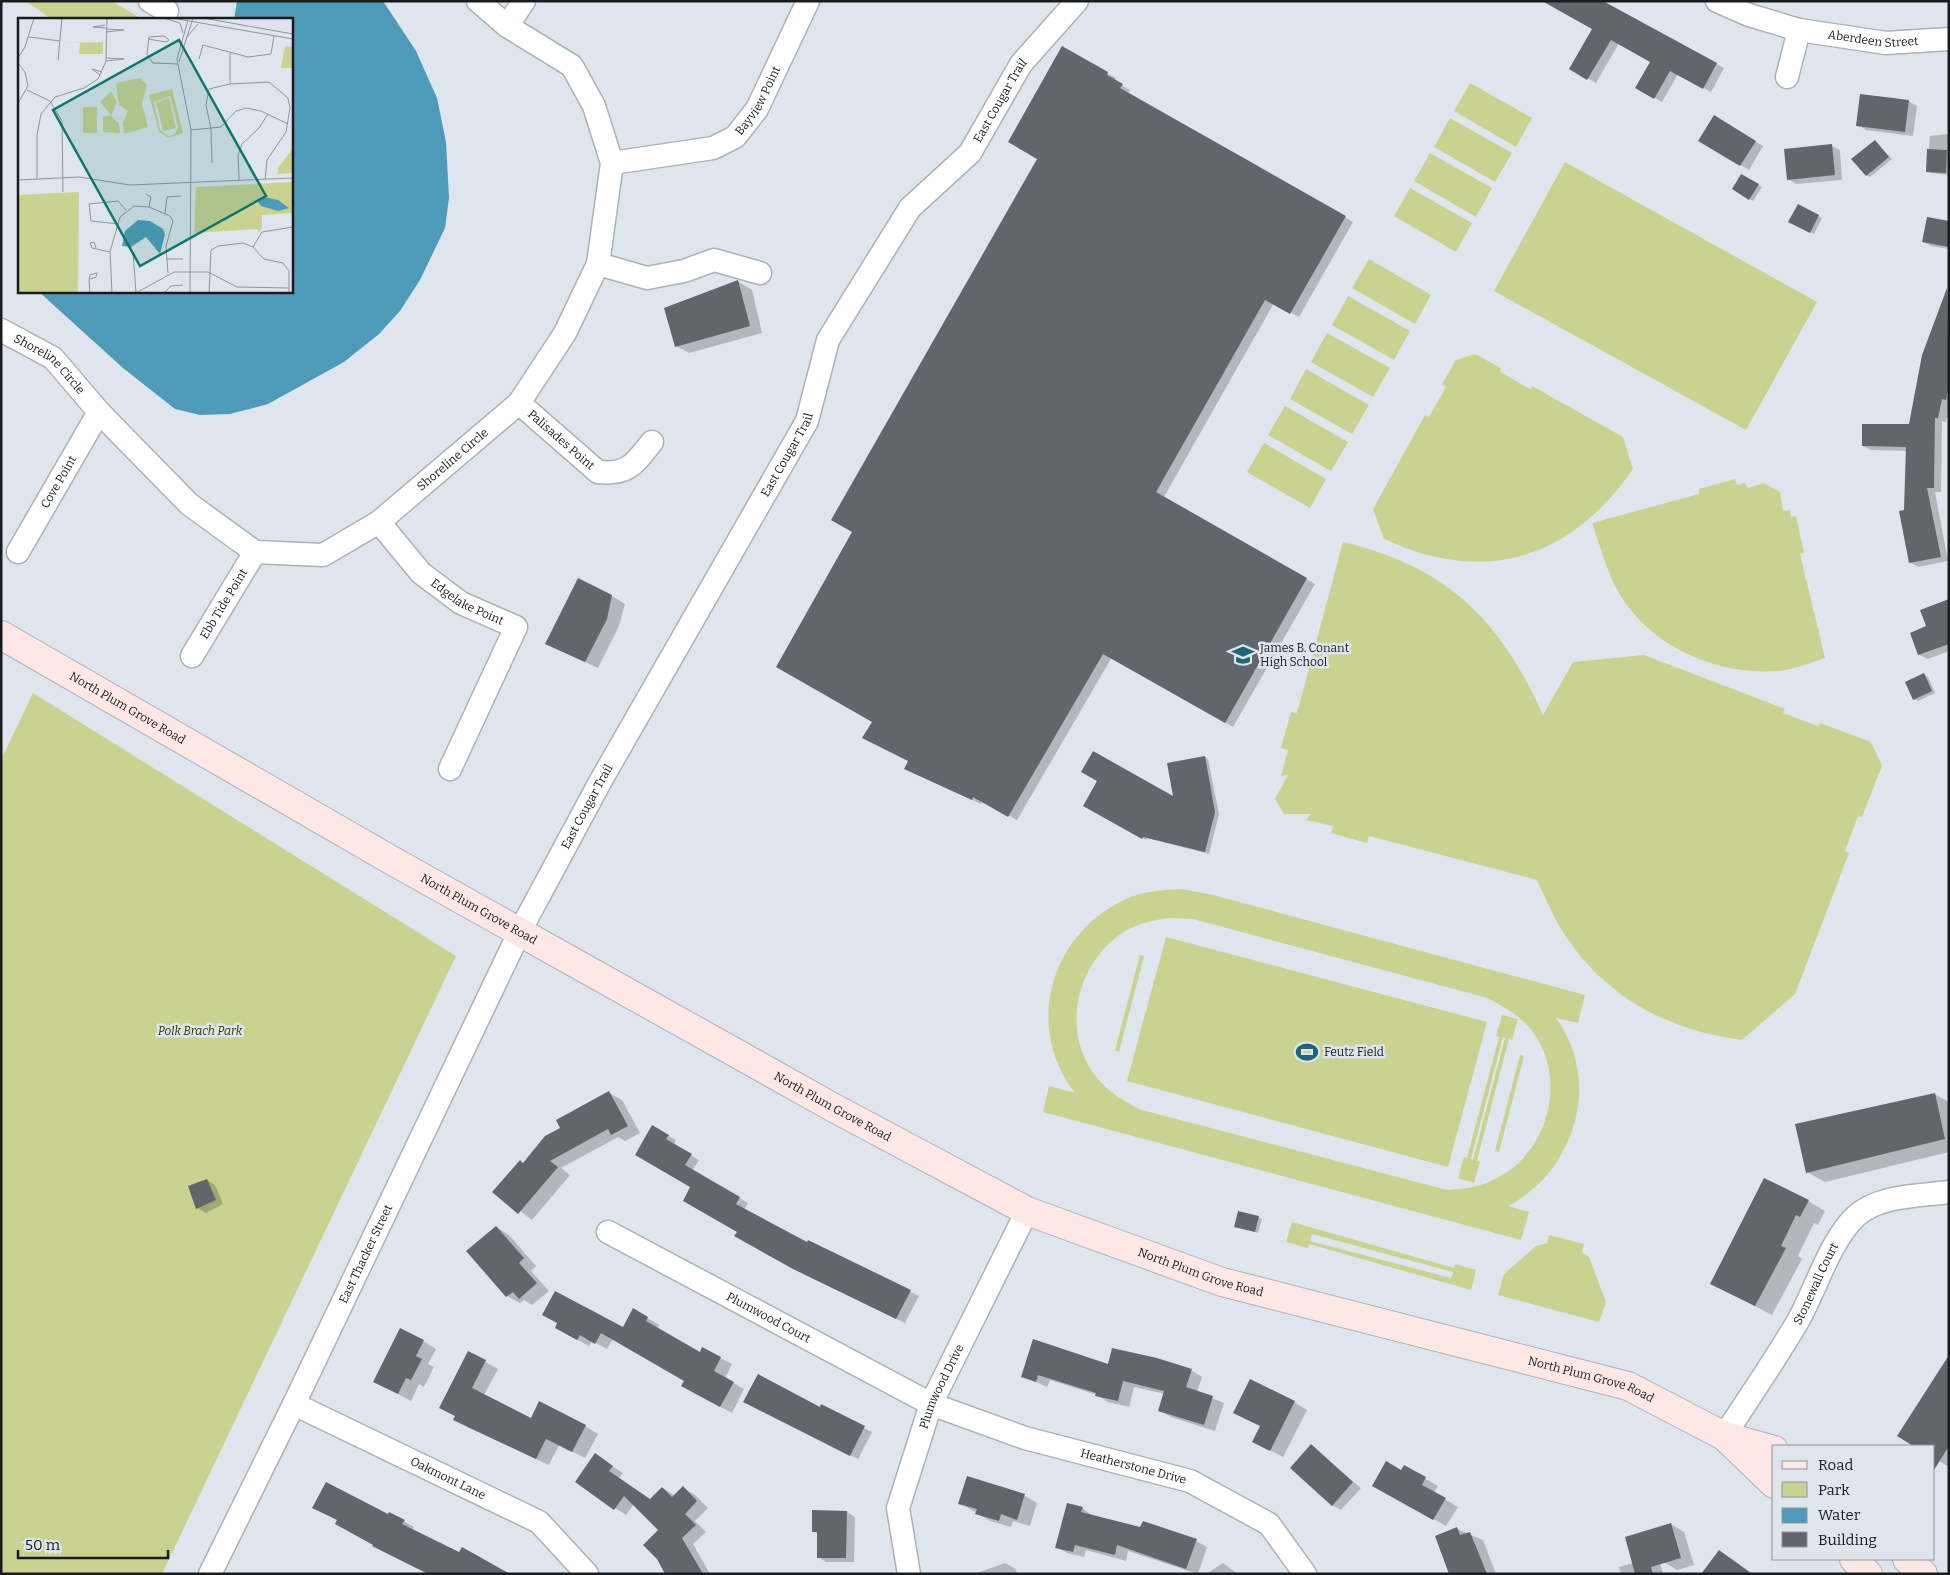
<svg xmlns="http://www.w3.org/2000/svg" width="1950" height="1575" viewBox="0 0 1950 1575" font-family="Bitter,serif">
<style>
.green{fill:#cad292;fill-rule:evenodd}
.water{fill:#4f9ab9}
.shadow{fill:#0003}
.building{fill:#61666d}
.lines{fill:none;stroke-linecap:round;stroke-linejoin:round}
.street-casing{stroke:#acb2b9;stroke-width:25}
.secondary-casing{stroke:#acb2b9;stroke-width:30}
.street{stroke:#fff;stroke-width:22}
.secondary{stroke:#ffe7e6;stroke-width:28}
.labels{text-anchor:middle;stroke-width:5;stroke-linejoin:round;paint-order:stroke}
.street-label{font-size:12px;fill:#191c1e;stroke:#dfe5ed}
.poi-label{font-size:12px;fill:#191c1e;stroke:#dfe5ed;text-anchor:start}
.park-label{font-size:12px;font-style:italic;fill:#303300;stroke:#dfe5ed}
.inset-road{fill:none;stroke:#90959a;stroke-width:1}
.view{fill:#0f766e;fill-opacity:0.15;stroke:#0f766e;stroke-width:2.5}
.inset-edge{fill:none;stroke:#191c1e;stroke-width:2.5}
</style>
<rect width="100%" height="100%" fill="#dfe5ed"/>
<path class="green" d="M25,1h87l28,17 -88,1z
M1470,83l62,35 -16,29 -62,-36z
M1450,118l62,35 -17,29 -61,-35z
M1430,153l62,35 -16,29 -62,-36z
M1565,162l252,140 -71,128 -252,-139z
M1410,188l62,35 -16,29 -62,-36z
M1369,259l62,36 -16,29 -63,-36z
M1348,296l62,35 -16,29 -62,-35z
M1327,333l63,35 -17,29 -62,-35z
M1475,354l26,14 -1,4 30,17 2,-3 91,51 10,32c-62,90 -149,117 -249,70l-11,-30 52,-94 4,2 17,-30 -4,-3 14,-24z
M1306,369l63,36 -17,29 -62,-35z
M1285,406l63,36 -17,29 -63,-36z
M1264,443l62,36 -16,29 -63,-36z
M1735,479l2,6 7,-2 4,5 16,-5 16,9 3,19 7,-1 1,7 5,-1 8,37 -4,1 25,104c-16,5 -31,12 -48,13 -64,5 -134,-28 -163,-87 -9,-20 -15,-41 -22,-61l107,-29v-5z
M1343,542c104,25 157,77 200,173l30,-53 71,-7 141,54 -2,4 35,13 2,-3 51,19 11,24 -20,51 -4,-1 -13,35 4,2 -54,141 -53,46c-70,-9 -132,-40 -173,-99 -14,-19 -22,-40 -32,-61l-168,-44 -2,7 -36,-10 2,-7 -27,-6 5,-6h-27l-9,-15 13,-24 -7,1 7,-26 -7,-2 10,-36 6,1z
M33,693l423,263 -294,618h-161v-814z
M1182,889l31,6 372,100 -7,28 -22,-5c46,62 20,153 -48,188l21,6 -8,28 -478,-128 6,-26 26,7c-52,-67 -24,-160 51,-194 18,-8 38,-9 56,-10zM1169,918l24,1 291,78c18,8 37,19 49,35 35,48 15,122 -38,147 -15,8 -32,10 -48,11l-305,-80c-17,-8 -32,-17 -44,-31 -39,-46 -22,-117 27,-148 14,-8 29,-11 44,-13z
M1166,937l321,85 -39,145 -321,-86z
M1140,955l4,1 -25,96 -4,-2z
M1502,1015l16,4 -6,21 -3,-1 -32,121 3,2 -6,21 -16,-5 6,-21 3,1 32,-121 -3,-1zM1503,1037l2,1 -32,122 -2,-1z
M1520,1055l4,1 -25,96 -4,-1z
M1292,1222l162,46 1,-4 21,6 -5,20 -162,-46 -1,4 -22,-6zM1312,1234l141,38 -2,6 -141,-37z
M1549,1235l35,9 -2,9 7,4 17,45 -7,20 -101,-27 6,-21 32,-28 11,-3z"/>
<path class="water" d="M237,1h146l33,50 21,47 9,44 3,56 -4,30 -25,52 -20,31 -21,23 -35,28 -76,42 -38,10 -30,1 -25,-6 -52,-41 -85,-77h253v-272h-57z"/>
<path class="shadow" d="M1594,29l81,12 49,27 -13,24 -33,-18 -16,28 -25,-15 14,-26 -32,-18 -23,40 -25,-14z
M1062,48l54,30 -2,3 16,9 -2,4 225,128 -54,95 -25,-14 -110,194 151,87 -82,143 -121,-70 -95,163 -35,-19 -1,3 -67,-31 -4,-12 -37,-39 -19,-191 185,-372z
M1908,101l9,5 -4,30 -47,-6 -8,-5z
M1714,117l49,29 -14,24 -49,-30z
M1948,134l1,41 -18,-2 -4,-2 3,-35z
M1875,141l17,18 -22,18 -4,-2z
M1832,146l8,4 2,30 -46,4 -8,-5z
M1741,176l21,11 -9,14 -20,-12z
M1798,205l24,13 -8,16 -24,-12z
M1949,222v27l-18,-3 -7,-4z
M739,282l13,8 10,43 -73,20 -13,-7 -11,-37z
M1949,287v120l-3,15 -4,-1 -1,71h-6l13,69 -30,6 -8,-5 -5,-51 2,-60 -36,-1 -8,-4 47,-20 13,-71z
M612,596l13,8 -6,22 -21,42 -39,-18z
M1949,601v50l-21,8 -9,-4 -8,-21 17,-7z
M1924,674l4,3 7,16 -17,8 -4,-2z
M1205,757l3,2 11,55 -10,40 -62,-16 -1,2 -61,-35 90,-7z
M609,1093l13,7 18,33 -15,8 -7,-4 -57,31 9,7 -38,45 -38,-28 68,-64z
M1934,1094l15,8v50l-124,30 -18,-10z
M652,1127l24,13 -2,5 25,15 -7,11 56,32 -4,7 63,33 1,-2 111,55 -14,27 -102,-50 -65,-41 -46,-45z
M207,1180l8,5 8,19 -17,9 -9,-5z
M1808,1201l17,10 -7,14 -4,-2 -16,33 4,3 -30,56 -60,-31z
M1258,1217l4,2 -4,14 -22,-7z
M496,1227l13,8 27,31 -5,5 18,20 -17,14 -8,-5 -4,3 -13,-7z
M634,1310l25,15 -2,4 43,25 3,-5 29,15 -7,14 19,11 -12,24 -38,-20 -8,-12 -73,-42 -6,10 -15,-8 -3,5 -33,-18 67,1z
M423,1341l13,8 -8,15 6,3 -10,20 -5,-3 -8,17 -24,-13z
M469,1353l29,16 -14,26 48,24 53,7 13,8 -13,24 -26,-13 -10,20 -82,-38 -10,-11z
M1949,1357v110l-15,-9v-12h-19l-16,-10z
M1109,1366l82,4 11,7 -5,15 27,11 -9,28 -44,-14 -12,-7 6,-16 -31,-7 -5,20 -21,-5 -11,-7 -47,-15 -3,7 -24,-11z
M1294,1402l13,8 -24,47 -17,-9z
M753,1407l68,1 51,24 -14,27z
M1311,1446l50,42 -20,22 -9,-5z
M595,1455l28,18 -4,5 32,22 12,-12 12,8 8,-8 12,7 13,13 -13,13 11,11 -13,12 17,30h-43l-7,-44 -26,-26 -8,11 -11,-7z
M1405,1467l33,19 -4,7 24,14 -12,19 -72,-41 28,-14z
M968,1478l57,18 12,7 -7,23 -17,-5 -2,6 -21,-6 -30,-18z
M1082,1508l11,8 103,25 11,6 -9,27 -70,-23 -2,10 -40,-11 -2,7 -17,-4 -10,-6z
M847,1512l8,5 -1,45h-28l-8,-5v-23l-5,-3z
M390,1514l24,13 -2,3 36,44 -59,-58z
M1671,1524l13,8 10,33 -17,5 -18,-11 4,15h-42l-2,-7 14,-4z
M1457,1529l26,11 13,34h-45z
M1719,1551l13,8 21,15h-50z
M1005,1563l11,6 1,5h-43z
M1223,1563l15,11h-32z"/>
<path class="building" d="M1542,1h61l114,62 -14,26 -33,-18 -16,28 -19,-11 15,-26 -39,-22 -24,40 -18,-11 23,-40z
M1062,46l46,26 -1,3 16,9 -3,4 226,128 -56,98 -25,-14 -109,192 151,86 -82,145 -122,-69 -95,163 -35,-20 -1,3 -68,-31 4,-8 -46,-23 10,-16 -96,-55 76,-135 -21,-12 206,-361 -29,-17z
M1860,94l49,6 -4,32 -49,-6z
M1714,115l42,26 -16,25 -42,-25z
M1875,140l14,17 -23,19 -15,-17z
M1832,144l3,31 -48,5 -3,-31z
M1927,149l20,1 -1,23 -20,-1z
M1741,174l18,10 -10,16 -17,-11z
M1798,204l21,11 -9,18 -22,-11z
M1927,217l22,4v26l-27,-5z
M738,280l12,46 -75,21 -11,-39z
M1947,288l2,97 -3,15 -4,-1 -4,19h-3l-1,70h-7l14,69 -32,6 -10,-52 5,-1 2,-63 -44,-1v-22h47l13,-69z
M578,578l34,17 -5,24 -22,43 -40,-18z
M1949,599v45l-31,11 -8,-22 16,-7 -6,-16z
M1924,673l8,18 -19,9 -8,-18z
M1093,751l80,45 -6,-33 38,-7 10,56 -10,40 -62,-15 -1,2 -59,-33 14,-25 -16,-9z
M609,1091l19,35 -17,9 -3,-6 -58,32 8,6 -40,47 -26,-22 28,-32 3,3 22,-27 15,-8 -4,-8z
M1935,1093l10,46 -139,34 -11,-49z
M652,1125l17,10 -3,4 26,15 -7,11 55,32 -4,7 71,38 1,-2 103,50 -15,29 -103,-50 -59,-33 3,-4 -54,-31 7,-14 -55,-32z
M1764,1178l45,22 -9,17 -4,-2 -15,31 5,2 -31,58 -45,-22z
M207,1179l9,21 -20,9 -8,-23z
M1238,1211l21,5 -4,16 -21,-5z
M496,1226l28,32 -5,5 18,20 -18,16 -6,-7 -7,5 -40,-46z
M555,1291l68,36 10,-19 15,9 -2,4 54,31 2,-5 19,10 -7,14 20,11 -14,25 -39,-21 3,-5 -83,-48 -6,11 -15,-9 -3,5 -22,-12 2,-5 -15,-8z
M400,1328l24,12 -8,16 6,3 -11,21 -5,-2 -8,16 -25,-12z
M1033,1339l75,25 4,-16 45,10 35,11 -6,18 27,9 -9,29 -46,-14 6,-20 -41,-10 -5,20 -23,-5 1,-3 -58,-18 -2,7 -15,-5z
M468,1351l18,9 -14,28 59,30 8,-17 47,24 -14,27 -26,-13 -10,20 -83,-39 2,-4 -16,-8z
M1949,1355v91l-15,24v-24h-21l-16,-10z
M758,1374l62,33 1,-3 44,22 -15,30 -107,-54z
M1250,1379l45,22 -25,50 -18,-9 8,-16 -27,-13z
M1311,1444l42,38 -21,24 -42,-38z
M595,1453l18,13 -4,5 41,28 12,-12 10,10 11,-11 14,15 -12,13 11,11 -14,13 21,36h-38l-8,-15 -14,-14 15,-15 -34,-34 -10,14 -39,-28z
M1386,1461l15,9 3,-5 22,12 -4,8 24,13 -13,22 -61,-34z
M967,1476l58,18 -8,26 -16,-6 -2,7 -24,-7 2,-5 -19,-5z
M326,1482l62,32 1,-2 16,8 -3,4 57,28 3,-5 48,27h-82l-56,-28 1,-1 -38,-21 2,-4 -25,-12z
M1067,1503l16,4 -2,5 59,15 3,-6 54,18 -11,30 -69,-24 -2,10 -40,-10 -2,7 -18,-4z
M812,1510l35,1 -1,47h-29v-26h-5z
M1671,1523l10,35 -30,9 2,7h-18l-10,-37z
M1457,1527l3,8 10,-3 17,42h-38l-14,-38z
M1719,1550l33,24h-51z"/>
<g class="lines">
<g class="street-casing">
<g id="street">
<path d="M150,1l17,10"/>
<path id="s1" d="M1717,1l32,14 50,15 87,13 63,-4"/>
<path d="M507,26l17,-25"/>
<path d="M1787,77l12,-47"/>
<path id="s2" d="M612,163l101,-15 22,-11 22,-28 51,-108"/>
<path d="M598,264l49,14 37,-7 30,-11 46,13"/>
<path id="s3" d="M1,330l52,28 46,54 90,92 66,48 68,3 56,-33 140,-119 46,-70 33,-69 14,-101 -18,-57 -22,-40 -65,-40 -29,-25"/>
<path id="s4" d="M519,403l79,69c31,3 36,-8 54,-30"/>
<path id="s5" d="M379,522l42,51 40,30 55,24 -66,142"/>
<path id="s6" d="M18,552l81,-140"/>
<path id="s7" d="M192,656l63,-104"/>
<path id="s8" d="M608,1232l323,172 94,34 165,43 79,43 36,50"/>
<path id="s9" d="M294,1404l245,118 48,52"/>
<path id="s10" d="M1724,1436c25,-38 51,-76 74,-115 17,-30 32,-80 57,-104 23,-22 64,-21 94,-25"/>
<path id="s11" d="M210,1574l84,-170 226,-473 80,-149 207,-361 21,-81 82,-132 60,-55 51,-89 56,-63"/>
<path id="s12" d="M909,1574l-11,-66 33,-104 96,-193"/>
</g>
</g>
<g class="secondary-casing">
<g id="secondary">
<path id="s13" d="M1,635l390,225 443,248 193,103 195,71 406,104 96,50 50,14"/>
<path d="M1725,1437l49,47"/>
<path d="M1854,1559l14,15"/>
<path d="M1907,1559l16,15"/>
</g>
</g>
<use href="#street" class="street"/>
<use href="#secondary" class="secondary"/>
</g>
<defs>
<g id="school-bare" transform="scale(1.725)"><path d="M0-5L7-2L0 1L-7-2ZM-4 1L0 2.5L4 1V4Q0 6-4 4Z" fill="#216577" stroke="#dfe5ed" stroke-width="2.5" paint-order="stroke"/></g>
<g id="stadium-bare" transform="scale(1.725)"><path d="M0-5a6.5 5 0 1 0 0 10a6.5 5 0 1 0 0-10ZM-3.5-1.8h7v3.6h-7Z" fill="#216577" stroke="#dfe5ed" stroke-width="2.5" paint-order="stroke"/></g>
</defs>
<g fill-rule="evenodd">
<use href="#school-bare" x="1243" y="655"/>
<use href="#stadium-bare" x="1307" y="1052"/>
</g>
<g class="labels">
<g class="street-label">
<text dy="4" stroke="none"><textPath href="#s1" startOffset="162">Aberdeen Street</textPath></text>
<text dy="4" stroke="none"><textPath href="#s2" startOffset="170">Bayview Point</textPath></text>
<text dy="4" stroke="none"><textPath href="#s11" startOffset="1680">East Cougar Trail</textPath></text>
<text dy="4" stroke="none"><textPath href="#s3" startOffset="60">Shoreline Circle</textPath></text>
<text dy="4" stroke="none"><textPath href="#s4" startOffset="56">Palisades Point</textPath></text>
<text dy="4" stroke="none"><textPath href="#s11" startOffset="1260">East Cougar Trail</textPath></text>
<text dy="4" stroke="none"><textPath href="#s3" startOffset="570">Shoreline Circle</textPath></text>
<text dy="4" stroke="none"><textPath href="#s6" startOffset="81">Cove Point</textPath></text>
<text dy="4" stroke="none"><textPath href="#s5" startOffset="121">Edgelake Point</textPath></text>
<text dy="4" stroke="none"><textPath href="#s7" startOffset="61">Ebb Tide Point</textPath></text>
<text dy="4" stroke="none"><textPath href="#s13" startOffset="146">North Plum Grove Road</textPath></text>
<text dy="4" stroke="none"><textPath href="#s11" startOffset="855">East Cougar Trail</textPath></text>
<text dy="4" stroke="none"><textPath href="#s13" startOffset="551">North Plum Grove Road</textPath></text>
<text dy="4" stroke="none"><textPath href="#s13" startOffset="956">North Plum Grove Road</textPath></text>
<text dy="4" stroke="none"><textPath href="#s11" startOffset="356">East Thacker Street</textPath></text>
<text dy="4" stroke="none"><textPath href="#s13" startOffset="1361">North Plum Grove Road</textPath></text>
<text dy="4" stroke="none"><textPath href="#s10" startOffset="178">Stonewall Court</textPath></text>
<text dy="4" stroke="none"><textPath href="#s8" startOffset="182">Plumwood Court</textPath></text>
<text dy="4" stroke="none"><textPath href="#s13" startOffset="1766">North Plum Grove Road</textPath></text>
<text dy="4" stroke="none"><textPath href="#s12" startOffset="196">Plumwood Drive</textPath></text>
<text dy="4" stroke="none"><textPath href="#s8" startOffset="578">Heatherstone Drive</textPath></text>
<text dy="4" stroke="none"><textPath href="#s9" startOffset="171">Oakmont Lane</textPath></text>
</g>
<g class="poi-label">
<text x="1260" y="652">James B. Conant<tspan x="1260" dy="14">High School</tspan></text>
<text x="1324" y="1056">Feutz Field</text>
</g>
<g class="park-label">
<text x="200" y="1035">Polk Brach Park</text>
</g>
</g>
<g transform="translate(18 18)">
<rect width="275" height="275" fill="#dfe5ed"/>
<path d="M85,24v12h-24l1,-11h-17zM267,28l8,1v21h-12zM122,60l7,7 -5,19 6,23 -24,7 -1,-11 5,-12 -9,-6 -3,-22zM154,71l11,44 -14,5 -10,-6 -10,-37zM152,78l8,31 -3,7 -6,2 -9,-6 -6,-28zM93,73l6,11 -6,14 8,7 1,10 -17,-1v-15l8,-2 -11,-13zM151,80l7,30 -13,3 -7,-29zM65,89h14v26h-14zM275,130v25l-15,1v-6zM275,164v31l-31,2v13l-3,4 -2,-3 -63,4 2,-46zM61,174l-1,101h-60v-98z" fill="#cad292" fill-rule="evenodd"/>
<path d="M246,179l14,3 11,8 -11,3 -17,-5 -3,-4zM120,202l12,1 13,8 2,5 -5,20 -14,-17 -15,10 -9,-1 3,-15z" fill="#4f9ab9"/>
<path class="inset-road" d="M146,0l16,5 3,10M154,0l121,21M185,0l90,16M170,2l-11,39 14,71 -1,163M87,7l-12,2 13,1M88,11l18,1 -18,2M11,19l31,4M168,20l12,-14M130,21l18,3 3,-2 -5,-4 -15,1 -2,17 6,9 25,1M0,40l7,-11 9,-29M88,40l18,1 -18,2M181,41l4,-14 45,12 23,-3 3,-18M40,42l4,-42M161,44l14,-44M0,45l7,9 3,14 -10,17M82,57l-8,-6 10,3M212,66v-32M9,72l23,11 12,20 1,71M173,112l30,-3 15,-16 10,-3 15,3 27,13M194,145l-1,-34 -5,-24 3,-16 21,-5 39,-2 19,16 2,10 -4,24 -19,28 -2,19M19,161v-44l4,-21 14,-17 29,-9 14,-9 8,-18 1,-43M0,162l61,-3 51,8 163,-7M221,162l-1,-25 4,-11 17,-16 9,-14M128,176l5,3 -2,10M147,195l2,-16 14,-1M101,206l-28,-3 -2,-17 29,-3 8,9M235,229l9,-15 31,-5M78,230l-2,-6 -4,1 2,5 18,4M115,234l3,41 38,-21h34l29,15 52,1M148,241h17M72,275l-1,-13 1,-5 7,-2 -1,4 -6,2M94,275l-2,-41 10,-35 14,-11 15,1 21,9 3,5 -7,25 2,27M146,275l7,-7 12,-1M191,275l2,-43 7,-4 25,-3 10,4 11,12 19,4 6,8v22"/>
<path class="view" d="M161,22l87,156 -126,70 -87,-156z"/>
<rect width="275" height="275" class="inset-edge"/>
</g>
<rect width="1950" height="1575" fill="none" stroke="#191c1e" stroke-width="5"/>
<rect x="1772" y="1445" width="162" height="115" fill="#dfe5ed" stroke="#90959a"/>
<rect x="1782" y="1461" width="25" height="8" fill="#ffe7e6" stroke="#90959a"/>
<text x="1818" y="1470" font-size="15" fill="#191c1e">Road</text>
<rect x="1782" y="1482" width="25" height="15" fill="#cad292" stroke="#90959a"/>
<text x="1818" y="1495" font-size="15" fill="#191c1e">Park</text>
<rect x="1782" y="1508" width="25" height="15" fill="#4f9ab9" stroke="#90959a"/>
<text x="1818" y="1520" font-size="15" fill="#191c1e">Water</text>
<rect x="1782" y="1532" width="25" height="15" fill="#61666d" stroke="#90959a"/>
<text x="1818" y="1545" font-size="15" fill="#191c1e">Building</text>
<path d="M18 1550v8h150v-8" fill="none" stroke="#191c1e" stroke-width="2.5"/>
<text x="25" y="1550" font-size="15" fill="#191c1e" stroke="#dfe5ed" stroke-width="4" paint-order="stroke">50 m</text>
</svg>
